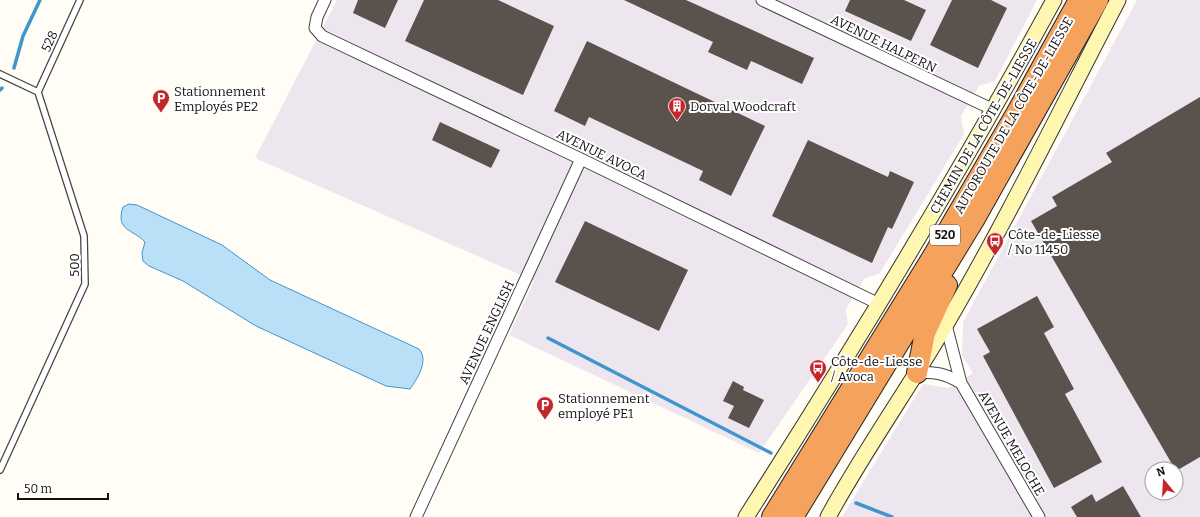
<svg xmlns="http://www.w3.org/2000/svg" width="1200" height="517" viewBox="0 0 1200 517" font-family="Bitter,serif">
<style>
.industrial{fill:#eee6ef;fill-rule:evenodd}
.water{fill:#b9e0f7;stroke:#3f96cf}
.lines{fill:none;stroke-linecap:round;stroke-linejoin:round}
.stream{stroke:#3f96cf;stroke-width:3.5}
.building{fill:#5a524d}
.service-casing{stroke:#444;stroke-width:8}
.minor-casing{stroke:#444;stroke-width:13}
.secondary-casing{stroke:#333;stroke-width:17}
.motorway-casing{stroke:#222;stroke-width:22}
.service{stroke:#fff;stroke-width:5.5}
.minor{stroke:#fff;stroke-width:11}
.secondary{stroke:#fff6b0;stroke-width:15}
.motorway{stroke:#f5a25d;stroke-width:20}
.labels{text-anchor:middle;stroke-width:4;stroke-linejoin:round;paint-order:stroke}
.shield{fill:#fff;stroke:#585858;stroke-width:1}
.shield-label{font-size:12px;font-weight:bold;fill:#111}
.street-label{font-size:13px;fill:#111;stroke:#fff}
.poi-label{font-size:13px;fill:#111;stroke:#fff;text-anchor:start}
</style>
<rect width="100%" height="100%" fill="#fffdf5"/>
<path class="industrial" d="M337,0h700l-42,81 -16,5 -18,30 3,18 -84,139 -16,6 -18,30 2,15 -89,129 -250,-118 25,-54 -279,-123z
M1137,0h63v517h-358l81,-133 26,4 24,-15 -11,-18 1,-33zM1152,469h24v24h-24z"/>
<path class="water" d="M129,204l8,1 85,40 48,35 149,69c10,11 -1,29 -9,40l-24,-3 -130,-60 -73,-45 -34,-15 -6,-5 -1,-8 3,-11c-12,-13 -30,-11 -22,-35z"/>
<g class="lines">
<path class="stream" d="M14,68l9,-32 17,-36
M0,90l2,-2
M548,338l223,115
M856,503l36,14"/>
</g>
<path class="building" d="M358,0h40l-13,28 -32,-15z
M424,0h74l56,26 -31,69 -118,-54z
M624,0h62l128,58 -12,26 -51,-23 -4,9 -39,-18 5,-10z
M850,0h54l22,10 -15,31 -66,-30z
M952,0h39l16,8 -29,60 -48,-23z
M587,41l178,85 -34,70 -32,-16 4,-9 -114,-54 -4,9 -31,-15z
M1200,97v360l-24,14 -145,-250 26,-15 -5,-9 60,-35 -6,-9z
M440,122l60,28 -9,18 -59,-28z
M808,140l80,37 2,-6 24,11 -22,47 -4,-2 -16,36 -100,-47z
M585,221l103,49 -29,61 -104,-49z
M1037,296l17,31 -10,6 30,56 -9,5 37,68 -48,26 -71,-132 7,-4 -13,-23z
M733,381l11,6 -1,3 21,10 -15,28 -21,-10 6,-12 -11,-5z
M1123,486l18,31h-64l-6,-10 21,-13 4,8z"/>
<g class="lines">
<g class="service-casing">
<path id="service" d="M0,74l38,18 46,144 1,48 -85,186
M38,92l42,-92"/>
</g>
<g class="minor-casing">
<path id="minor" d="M325,0l-8,17 -2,11 7,8 259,123 298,145
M762,0l232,110
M946,325l15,58 78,134
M917,373c17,-2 29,1 44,10
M416,517l165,-358"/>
</g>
<g class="secondary-casing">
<path id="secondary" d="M746,517c108,-169 212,-341 308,-517
M828,517c36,-66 79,-126 117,-191 62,-106 116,-217 173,-326"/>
</g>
<g class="motorway-casing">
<path id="motorway" d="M917,373l8,-40 22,-48
M772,517l161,-261 84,-144 62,-112
M793,517l181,-297 124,-220"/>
</g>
<use href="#service" class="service"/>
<use href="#minor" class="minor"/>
<use href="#secondary" class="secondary"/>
<use href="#motorway" class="motorway"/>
</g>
<defs>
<g id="parking-pin" transform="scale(0.9)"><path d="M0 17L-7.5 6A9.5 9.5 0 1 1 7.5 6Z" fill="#c4262e" stroke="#fff"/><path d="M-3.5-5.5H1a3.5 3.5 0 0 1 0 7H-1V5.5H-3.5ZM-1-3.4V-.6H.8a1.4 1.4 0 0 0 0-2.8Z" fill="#fff"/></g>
<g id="building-pin" transform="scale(0.9)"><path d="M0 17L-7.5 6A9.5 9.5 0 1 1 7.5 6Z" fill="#c4262e" stroke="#fff"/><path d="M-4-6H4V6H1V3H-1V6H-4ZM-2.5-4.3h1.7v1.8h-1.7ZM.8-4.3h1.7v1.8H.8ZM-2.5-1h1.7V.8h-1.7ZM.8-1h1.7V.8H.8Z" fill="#fff"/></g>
<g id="bus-pin" transform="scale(0.9)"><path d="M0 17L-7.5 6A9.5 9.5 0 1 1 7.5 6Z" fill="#c4262e" stroke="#fff"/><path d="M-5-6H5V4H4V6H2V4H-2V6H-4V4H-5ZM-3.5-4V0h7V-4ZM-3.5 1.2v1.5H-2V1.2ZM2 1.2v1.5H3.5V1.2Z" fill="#fff"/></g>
</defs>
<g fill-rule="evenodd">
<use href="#parking-pin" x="161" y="98"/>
<use href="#building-pin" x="677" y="106"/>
<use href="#bus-pin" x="995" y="241"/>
<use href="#bus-pin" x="818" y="368"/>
<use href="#parking-pin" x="545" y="405"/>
</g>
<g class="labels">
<rect class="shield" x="930" y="225" width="30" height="20" rx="3"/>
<g class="shield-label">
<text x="945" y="239">520</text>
</g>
<g class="street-label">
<text transform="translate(49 41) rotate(-65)" y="5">528</text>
<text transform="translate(884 43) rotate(26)" y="5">AVENUE HALPERN</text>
<text transform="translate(1013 115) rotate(-60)" y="5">AUTOROUTE DE LA CÔTE-DE-LIESSE</text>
<text transform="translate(983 126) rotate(-60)" y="5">CHEMIN DE LA CÔTE-DE-LIESSE</text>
<text transform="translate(602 154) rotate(26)" y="5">AVENUE AVOCA</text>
<text transform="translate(74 265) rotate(-90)" y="5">500</text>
<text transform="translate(486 332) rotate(-65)" y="5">AVENUE ENGLISH</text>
<text transform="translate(1012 443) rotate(60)" y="5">AVENUE MELOCHE</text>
</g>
<g class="poi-label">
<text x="174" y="96">Stationnement<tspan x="174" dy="15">Employés PE2</tspan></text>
<text x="690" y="111">Dorval Woodcraft</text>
<text x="1008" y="239">Côte-de-Liesse<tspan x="1008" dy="15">/ No 11450</tspan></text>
<text x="831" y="366">Côte-de-Liesse<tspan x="831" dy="15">/ Avoca</tspan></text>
<text x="558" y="403">Stationnement<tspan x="558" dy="15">employé PE1</tspan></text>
</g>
</g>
<g transform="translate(1164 481) rotate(342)"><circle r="19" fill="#ffffff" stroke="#a0a0a0"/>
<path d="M0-3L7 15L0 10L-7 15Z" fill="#c4262e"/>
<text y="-6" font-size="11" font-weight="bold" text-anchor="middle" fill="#111111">N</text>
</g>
<path d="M18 493v6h90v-6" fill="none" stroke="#111111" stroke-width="2"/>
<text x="24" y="493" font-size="12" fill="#111111" stroke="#ffffff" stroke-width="3" paint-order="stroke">50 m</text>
</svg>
